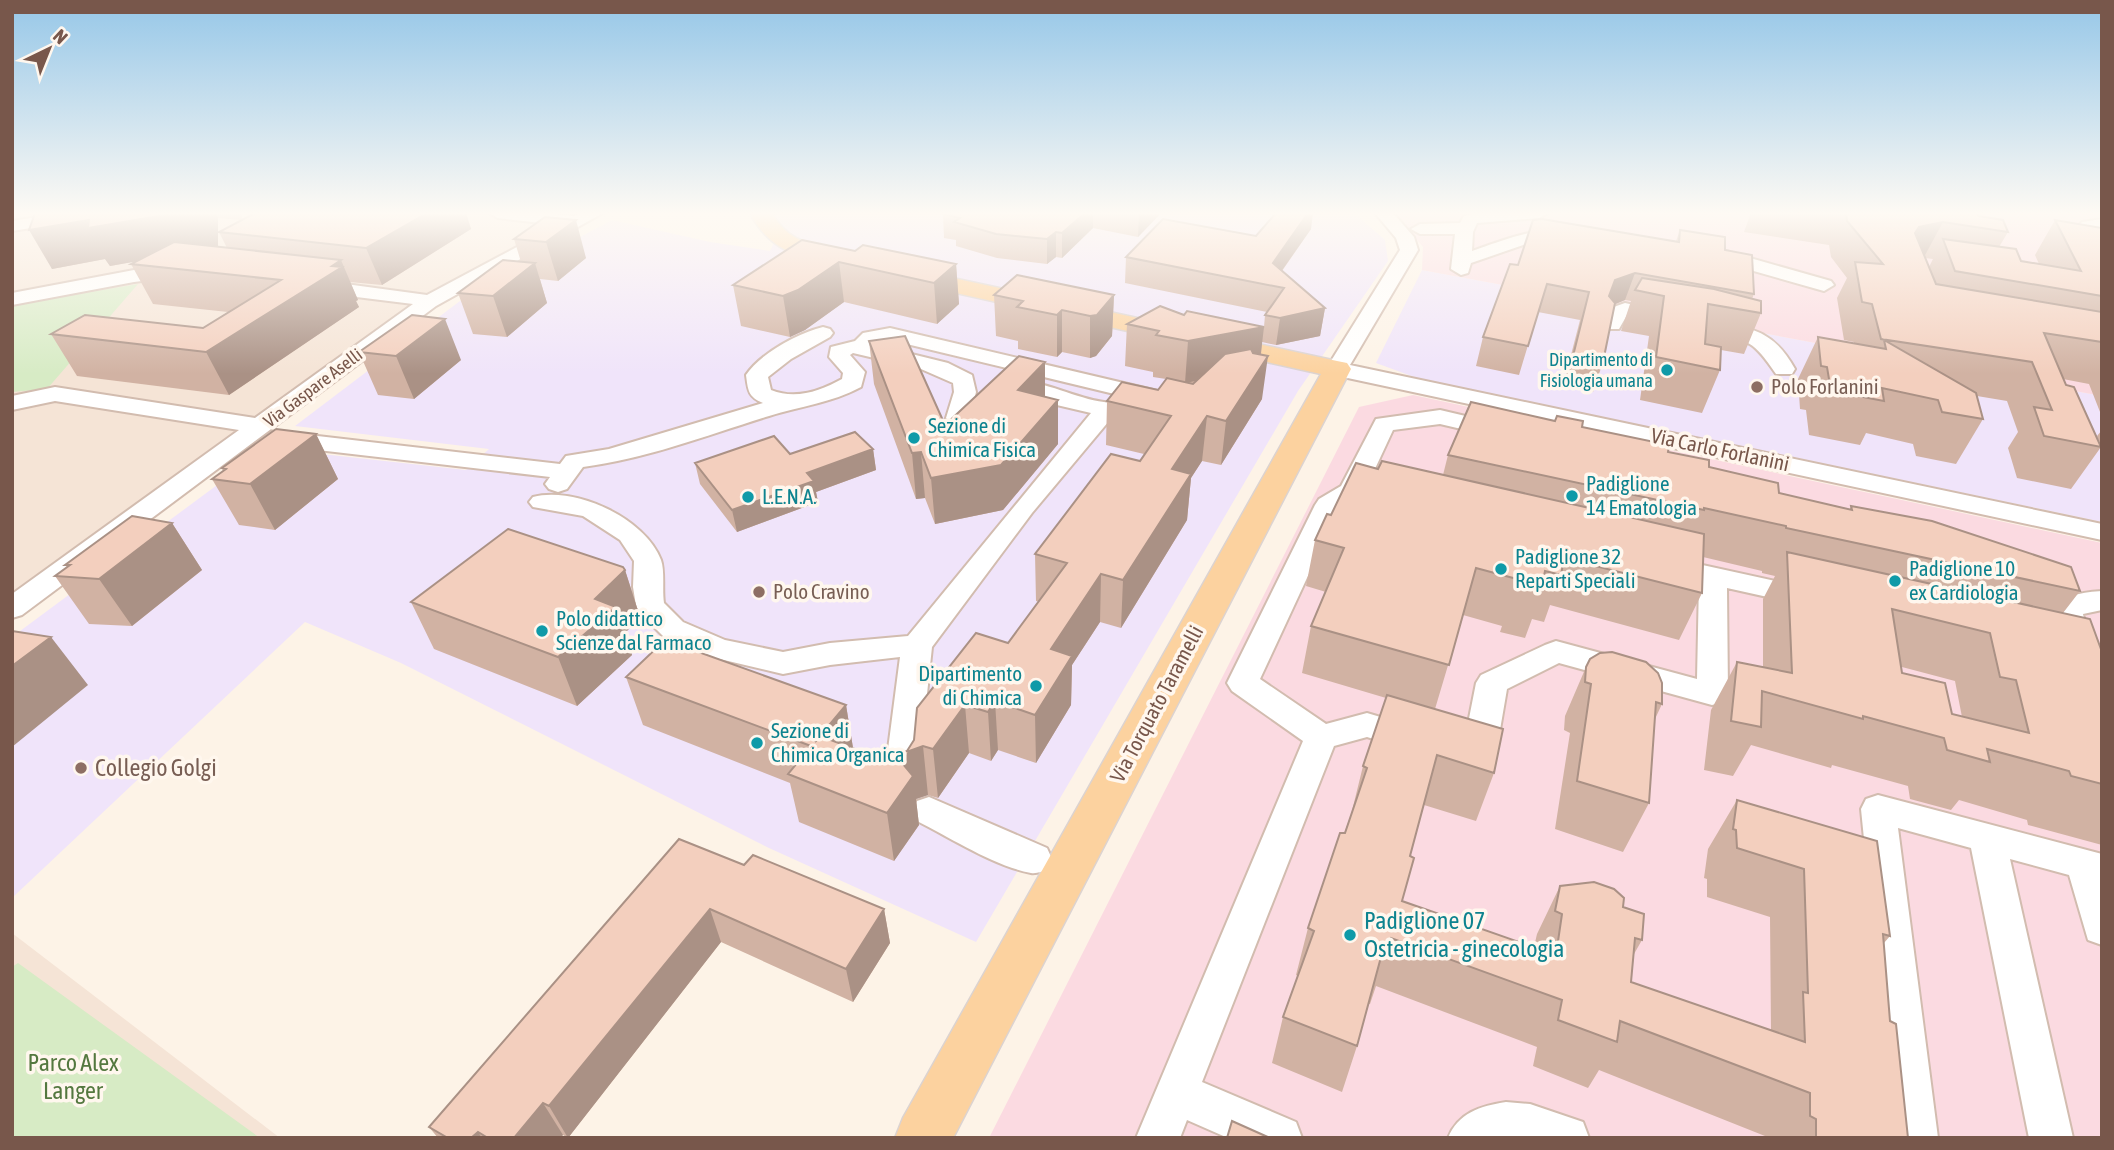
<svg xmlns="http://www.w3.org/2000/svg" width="2114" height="1150" viewBox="0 0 2114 1150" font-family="'Asap Condensed',sans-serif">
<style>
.residential{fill:#f5e4d6}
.education{fill:#f0e4fa}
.medical{fill:#fbdae1}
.green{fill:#d7ebc5}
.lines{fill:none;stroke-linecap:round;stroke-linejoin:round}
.minor-casing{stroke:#d2bcaf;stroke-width:4}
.major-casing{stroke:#dcd3d0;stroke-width:3}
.minor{fill:#fff;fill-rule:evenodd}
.major{fill:#fcd29f;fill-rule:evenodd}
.wall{fill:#d1b2a3;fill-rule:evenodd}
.shaded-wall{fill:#aa9185}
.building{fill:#f3cfbe;stroke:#aa9185;stroke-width:2;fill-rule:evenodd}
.culture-dot{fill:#0f9aa8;stroke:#fff7ee;stroke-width:2.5}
.education-dot{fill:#8d6e63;stroke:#fff7ee;stroke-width:2.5}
.labels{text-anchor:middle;stroke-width:7;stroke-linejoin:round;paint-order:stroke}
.far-culture-label{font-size:18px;fill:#0d838f;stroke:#fff7ee;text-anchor:end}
.far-street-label{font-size:18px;fill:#78574b;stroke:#fff7ee}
.education-label{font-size:21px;fill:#785e54;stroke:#fff7ee;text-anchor:start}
.culture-label{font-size:21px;fill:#0d838f;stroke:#fff7ee;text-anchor:start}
.street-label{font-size:21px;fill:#78574b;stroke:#fff7ee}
.near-education-label{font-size:24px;fill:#785e54;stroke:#fff7ee;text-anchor:start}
.near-culture-label{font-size:24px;fill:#0d838f;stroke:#fff7ee;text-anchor:start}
.near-park-label{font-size:24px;fill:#54783f;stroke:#fff7ee}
</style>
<rect width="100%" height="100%" fill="#fdf3e7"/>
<path class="residential" d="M12,213h570l-151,78 -419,303z
M12,933l268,205h-268z"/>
<path class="education" d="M769,213h585l31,27 3,21 -90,130 -322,551 -207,-94 -368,-185 -96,-41 -293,276v-261l255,-189 199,22 23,-21 -194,-23 165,-125 152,-81 98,22 60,9 4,-8z
M1422,270l680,126v126l-685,-144 -41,-15z"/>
<path class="medical" d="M1424,213h678v183l-680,-126 1,-23 -28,-33z
M1413,395l689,148v595h-1113l370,-731z"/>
<path class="green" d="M138,284l-91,105 -35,3v-87z
M18,963l242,175h-248v-171z"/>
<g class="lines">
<g class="minor-casing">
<path id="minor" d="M63,213h41l-9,5 -83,13v-10z
M489,213h53l32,3 7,-3h22l-167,93 -414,309 -10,3v-24l227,-164 -184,-29 -43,9v-14l43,-9 200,31 158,-114 -97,-12 -10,-6 3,-4 7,-2 111,15 131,-70 -60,-7z
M1375,213h18l21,24 4,13 -68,115 752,159v16l-773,-166 -3,-5 74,-119 -4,-12z
M1476,213h72l-9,5 -62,5 -4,9 -1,19c21,-7 83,-33 100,-14l-9,5h-31l-61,21 -3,10 -7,2 -10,-6 4,-35h-35l-9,-5 9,-5 40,-1 4,-7z
M2102,219v10l-9,2 9,13v21l-7,-2 -20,-33 7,-8z
M1715,248l116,33 3,4 -10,6 -116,-33 -2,-4z
M175,266l7,2 3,4 -3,4 -48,6 -122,23v-12l122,-23z
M1625,303l46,10 3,4 -3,4 -7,2 -37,-8 -8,14h-14l-3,-4 6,-16z
M1717,321c39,8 58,12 78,48l-3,5h-16c-23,-34 -27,-33 -66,-43l-3,-4 3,-4z
M823,327l7,2 3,4 -3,4 -39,22 -23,18 3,13c25,10 49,1 71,-11l1,-6 -14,-16 2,-10 24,-6 8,-8 27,-5 272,64 3,5 -15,11 -36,7 -82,98 -100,134 -15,141 -5,9 -12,4 -12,-4 -5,-9 17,-131 -70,8 -47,9 -76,-18 -44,-20 -23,-23 -4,-7 -3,-19 1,-26 -14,-21 -37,-24 -50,-9 -4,-5 4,-5c42,-11 112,21 128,63 4,11 1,30 3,43l19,19 42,18 58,12 47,-9 78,-7 183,-223 -90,-21 -3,-5 3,-5c32,-8 71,16 103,20 8,2 18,-2 27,-4l-241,-58 -15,5 73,18 24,12 4,17 -6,25 13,14 -4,5h-16l-17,-18 8,-26 -1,-9 -32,-14 -68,-16 -3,2 15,17 -4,15c-30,16 -60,19 -92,29 -61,19 -123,43 -186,51l-16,22 -9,3 -9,-3 -4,-5 5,-7 -267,-31 -8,-2 -4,-5 4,-5 8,-2 277,32 6,-8 43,-7 154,-46c-15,-6 -15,-13 -17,-28 15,-22 52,-42 77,-48z
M1440,410l68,16 4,5 -4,5 -8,2 -60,-14 -47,6 -26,56 7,6 -4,5 -14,2 -17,10 -79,170 66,45 41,-11 57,17 4,9 -4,9 -12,3 -45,-14 -33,9 -132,336 94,40 6,16h-74l-41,-18 -7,18h-44l167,-397 -71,-50 -5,-8 88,-178 4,-6 22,-13 35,-67z
M1666,557l137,30 10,2 4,7 -4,7 -10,2 -76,-17 1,106 -5,8 -11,3 -153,-42 -52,26 -12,70 -5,9 -12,4 -12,-4 -5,-9 15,-76 5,-8 64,-30 11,-4 141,38 2,-97 -43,-10 -4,-6 4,-6z
M2102,591v19l-19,4 9,37 10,2v22l-34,-8 -4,-8 -12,-49c10,-15 33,-18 50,-19z
M1878,795l224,59v91l-14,-5 -19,-65 -59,-16 63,279h-44l-58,-290 -73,-20 40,310h-44l-33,-329 5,-10z
M929,797l118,51 5,11 -5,11c-5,1 -10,4 -16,3 -37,-7 -80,-35 -114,-52l-5,-10 5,-10z
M1506,1102l24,2 53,18 6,16h-141c10,-25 32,-32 58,-36z"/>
</g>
<g class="major-casing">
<path id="major" d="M750,213h22c21,40 64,30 76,47l-4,5 -8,2c-37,-9 -68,-18 -86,-54z
M911,269l426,92 10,2 4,6 -398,769h-58l8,-20 418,-744 -419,-93 -3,-5 3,-5z"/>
</g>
<use href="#minor" class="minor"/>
<use href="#major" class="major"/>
</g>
<path class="wall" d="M35,213h207v7l13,-7h211l5,16 -89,56 -32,-3 8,18 -2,1 3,6 -130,88 -152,-19 -26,-42 152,-6 25,-16 -75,-8 -22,-40 6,-3 -27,5 -5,-7 -53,10zM218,218l23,2 -22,12 8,16 -9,-1z
M773,213h23l-20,1z
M944,213h217l-23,24 -45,-9 -31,30 -6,-1 -9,7 -50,-6 -41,-12v-6l-12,-2 -1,-24z
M1751,213h224l4,3 29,16 -9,15 22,14 18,3 -4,-9 20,-35 47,8v189l-13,-33 -26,-5 38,68 -30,42 -54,-11 -9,-30 10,-16 -11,-31 -30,-5 6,23 -27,45 -40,-8 -3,-12 -47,-11 -6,12 -51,-10 -3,-25 -6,-1 -2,-30 20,-42 36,7v-2l-10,-2 -7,-42 10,-20 -16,-21 -2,-12 -85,-13zM1925,258l8,1 -4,8z
M545,217l41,41 -28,23 -18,-2 7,24 -40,34 -34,-3 -15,-41 63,-31 -7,-23z
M1311,229l-29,42 43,37 -5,28 -44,9 -14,-3 -1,13 1,44 -41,66 -19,-4 -11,17 -4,42 -66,108 -21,-6 -28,43 -1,40 -35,58 -38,-13 -7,11 -22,-8 -31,45 -10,-3 -12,4 3,26 -25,36 -95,-39 -9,-39 -147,-58 -17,-48 220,28 7,43 26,10 15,-3 13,-4 101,-108 31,-41 -3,-1 -1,-47 105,-93 4,-7 -38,-9 1,-44 51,-11 8,-11 -13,-2v-5l-28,-6 2,-42 57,-9 80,12 1,-12 2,-3 -142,-29 1,-26 130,-21z
M1680,230l45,20 29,44 -2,5 9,14 -17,41 -23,-4 -1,20 -18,43 -62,-13 9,-64 -28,-5 10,-30 -6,-1 -10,4 -12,58 -10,30 -30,-6 17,-66 -42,-8 -19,63 -43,-9 7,-29 35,-72 158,-24z
M855,251l101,13 3,40 -22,20 -93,-22 -39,28 -15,7 -49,-11 -8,-41z
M994,295h120l-2,41 -16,20 -6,2 -28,-6 -5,5 -39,-8v-8l-22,-5z
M869,341l76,84 100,-29 13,48 -55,66 -68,14 -10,-26 -9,1 -42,-115z
M359,352l102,8 -47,39 -36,-4z
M1582,427l86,25 111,41 71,16 1,-3 229,85 -17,22 39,39v193l-74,-20 -1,-5 -68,-20 -8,10 -41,-11 -2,-13 -76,-21 -1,3 -80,-23 -18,31 -29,-6 7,-60 26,-48 26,5v-68l12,-23 -13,-3v-2l-59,-14 -1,36 -23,47 -129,-35 -6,17 -12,-3 -7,19 -25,-6 2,-6 -39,-11 -28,94 59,64 -18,48 -52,-16 -14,51 -8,45 132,46 3,-13 23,-48 63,21 19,33 -8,14 -3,28 140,48 -1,-113 -63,-20v-18l-3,-1 4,-29 29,-49 153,136 -6,7 6,78 18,117h-138l-171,-68 -11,18 -55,-22 4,-19 -161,-61 -6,18h-2l-11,42 -15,46 -70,-29 11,-46 15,-41 -2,-1 12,-47 43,-113 12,-49 23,-68 -84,-25 9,-47 15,-34 -20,-6 9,-46 16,-25 112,-40 5,-20zM1902,667l53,14 7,36 -10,-3 -50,-41z
M2102,430v18l-5,-12z
M316,434l22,45 -63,51 -36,-5 -27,-46 11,-8 -1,-3z
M873,449l3,21 -60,22 2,10 -81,30 -37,-48 -5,-21 95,-9z
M172,523l30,47 -70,56 -43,-2 -34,-48 12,-9 -2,-2z
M625,570l15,47 -15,16 7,22 -55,51 -143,-57 -23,-47z
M1586,667l76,37 -7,15 -6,84 -26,49 -68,-23 15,-96 -6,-3 1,-14z
M744,865l140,44 6,34 -37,59 -132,-60 -153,196 -5,-3 -3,3h-122l-9,-11z"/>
<path class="shaded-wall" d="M177,213h39l2,5v29l-108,19 -5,-7 -53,10 -23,-39 60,-10z
M427,213h39l5,16 -89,56 -16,-37z
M1085,213h8v15l-31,30v-25z
M1139,213h22l-23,24z
M1308,213h5l-2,16 -40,57 2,-23z
M576,220l10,38 -28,23 -12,-39z
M1943,222l-19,35 -23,5 18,-35z
M1056,232v25l-9,7v-25z
M341,260l17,40 -2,1 3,6 -130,88 -23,-43z
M839,262l5,40 -39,28 -15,7 -7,-41z
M535,263l12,40 -40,34 -14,-41z
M956,264l3,40 -22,20 -3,-41z
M1635,273l-10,27 -19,8 -6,16 15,-44z
M1114,295l-2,41 -16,20 -6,2v-42z
M1325,308l-5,28 -44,9 4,-27z
M1062,310v42l-5,5v-42z
M445,319l16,41 -47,39 -18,-43z
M1264,327l-5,42 -74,14 3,-42z
M1268,356l-6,43 -41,66 5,-44z
M1045,362v43l-27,-15z
M1058,400v44l-55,66 -68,14 -4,-46z
M1207,416l-5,45 -11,17 -4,42 -66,108 2,-48 49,-111z
M316,434l22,45 -63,51 -25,-46z
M873,449l3,21 -60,22 2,10 -81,30 -5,-22 75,-37z
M921,452l4,46 -9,1 -4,-46z
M172,523l30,47 -70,56 -33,-47z
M625,570l15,47 -15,16 7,22 -55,51 -19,-49 37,-58z
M1101,574l-1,48 -28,43 -1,40 -35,58 -1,-48 16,-66z
M51,637l37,48 -76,62v-81z
M995,701l3,49 -7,11 -3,-49z
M846,705l8,49 -39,-12z
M965,705l4,48 -31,45 -5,-49z
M923,746l5,49 -12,4 3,26 -25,36 -7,-48 16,-49 6,-13z
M710,909l11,33 -153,196 -19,-32z
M884,909l6,34 -37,59 -7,-33z
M543,1103l20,32 -3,3h-46z
M478,1132l4,6h-11z"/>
<path class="building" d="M35,213h142l-89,15 1,-8 -60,10z
M255,213h172l-61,35 -147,-16z
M944,213h141l-23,20 -6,-1 -9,7 -51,-5 -42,-12 6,-4 -17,-4z
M1276,213h32l-35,50 52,45 -45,10 -15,-3 19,-27 -158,-31 37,-38 93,17z
M1846,213h129l4,3 24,4 5,12 -65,-10 -24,5 -4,6 21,51 166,28v30l-58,-9 22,52 8,2 27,60 -57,-11 -10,-29 18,3 -20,-48 -151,-23 -9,-35 -10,-2 -7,-40 28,2 -36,-43z
M545,217l31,3 -30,22 -32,-3z
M1542,219l137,23 1,-12 45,7v13l27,5 2,39 -119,-21 -20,7 -6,16 6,7 -12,59 -30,-6 16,-64 -42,-8 -19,62 -45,-9 27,-73 8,1 15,-45z
M2055,220l47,8v68l-147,-25 -12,-32 73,10 5,12 60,10z
M802,240l53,11 8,-6 93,19 -22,19 -95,-21 -41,28 -15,6 -50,-11z
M174,242l167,18 -9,6 10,1 -136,85 -155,-18 34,-19 118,13 78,-48 -150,-16z
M503,260l32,3 -42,33 -35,-3z
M1017,275l97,20 -17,20 -7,1 -28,-6 -5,5 -40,-8 6,-6 -29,-6z
M1642,278l72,11 47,12v12l-53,-9 -3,40 16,3 -1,23 -64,-13 8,-61 -29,-6z
M1160,306l24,9 3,-4 77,16 -76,14 -32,-6 3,-4 -32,-7z
M412,315l33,4 -49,37 -37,-4z
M905,336l40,89 74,-69 26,6 -27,28 40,10 -57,65 -70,13 -10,-26 -9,1 -43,-112z
M1818,337l68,12 -2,-9 92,53 7,26 -41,-7 -4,-12 -56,-12 2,13 -53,-10 -4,-24 -6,-1z
M1251,349l2,4 15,3 -42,65 -19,-5 -35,53 19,5 -68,106 -22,-6 -50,75 21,7 -37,59 -40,-14 -7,11 -23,-7 -32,44 -10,-3 -14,5 -6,13 10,12 -26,37 -99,-39 23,-28 -185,-69 39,-37 181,65 -31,37 5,-6 59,22 5,-6 10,3 13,-4 7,-11 3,-32 59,-75 32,10 59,-80 -32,-9 76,-100 29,7 31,-45 -64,-15 15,-19 36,8 9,-12 26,6 32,-30z
M1471,402l84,19 2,-5 26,5 -1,6 87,18 -1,7 41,8v7l69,16 1,10 73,17 -1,-4 81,15 139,46 9,24 -294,-63v-2l-82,-18v2l-256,-55z
M276,429l40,5 -66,50 -38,-5 14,-10 -4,-1z
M855,432l18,17 -66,24 7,8 -82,29 -37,-47 79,-27 16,18z
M1382,461l322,73 -2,59 -138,-35 -3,17 -16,-4 -4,20 -25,-6 1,-6 -41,-11 -27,97 -138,-39 33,-78 -29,-8 12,-26 4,1 25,-52 22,6z
M132,516l40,7 -73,56 -44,-3 15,-11h-5z
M508,529l115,38 2,3 -30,29 21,8 -58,50 -147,-55z
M1787,552l303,67 12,33v132l-31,-8 -2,-5 -82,-22 3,13 -43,-12 -3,-12 -81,-22v3l-101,-28 -1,36 -30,-6 6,-59 55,11zM1892,609l98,24 10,44 16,3 13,53 -77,-19 -7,-31 -43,-10z
M12,631l39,6 -39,29z
M1612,652l34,10 12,11 4,10v21l-6,-2 -7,101 -72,-22 14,-97 -6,-2 1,-15 4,-8 10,-6z
M1387,695l116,34 -9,44 -57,-18 -27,101 4,2 -12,43 154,54 6,-41 -7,-3 5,-25 34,-4 20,7 10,9 -1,9 21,7 -2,26 -7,-2 -4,44 174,60 -2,-50 5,1 -4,-124 -67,-21 -1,-18 -3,-1 4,-29 140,41 13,95 -7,-2 7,87 6,3 12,114h-92v-19l-6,-3v-23l-190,-72 -3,21 -59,-22 4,-20 -171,-62 -5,19h-5l-24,89 -74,-29 31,-86 -6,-3 32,-95h5l22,-65 -4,-2z
M679,839l65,26 9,-10 131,54 -38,60 -136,-60 -161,197 -6,-3 -29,35h-26l-10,-6 -7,6h-23l-19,-11z
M1232,1121l38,17h-43z"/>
<linearGradient id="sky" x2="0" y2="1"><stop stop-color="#96c7e8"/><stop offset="0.57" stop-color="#fefaf4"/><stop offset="1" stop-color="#fefaf4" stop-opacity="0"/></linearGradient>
<rect width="2114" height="374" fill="url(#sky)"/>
<g class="culture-dot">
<circle cx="1667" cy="370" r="7"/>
<circle cx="914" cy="438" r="7"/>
<circle cx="1572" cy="496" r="7"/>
<circle cx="748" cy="497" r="7"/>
<circle cx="1501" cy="569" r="7"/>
<circle cx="1895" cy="581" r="7"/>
<circle cx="542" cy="631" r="7"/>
<circle cx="1036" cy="686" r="7"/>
<circle cx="757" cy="743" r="7"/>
<circle cx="1350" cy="935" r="7"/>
</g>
<g class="education-dot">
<circle cx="1757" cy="387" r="7"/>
<circle cx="759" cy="592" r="7"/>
<circle cx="81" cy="768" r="7"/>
</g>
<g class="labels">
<g class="far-culture-label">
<text x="1653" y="366">Dipartimento di<tspan x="1653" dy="21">Fisiologia umana</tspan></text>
</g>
<g class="far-street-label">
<text transform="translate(313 388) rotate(-37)" y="6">Via Gaspare Aselli</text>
</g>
<g class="education-label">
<text x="1771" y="394">Polo Forlanini</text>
<text x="773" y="599">Polo Cravino</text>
</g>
<g class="culture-label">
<text x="928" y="433">Sezione di<tspan x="928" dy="24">Chimica Fisica</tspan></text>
<text x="1586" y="491">Padiglione<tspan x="1586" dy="24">14 Ematologia</tspan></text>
<text x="762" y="504">L.E.N.A.</text>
<text x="1515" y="564">Padiglione 32<tspan x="1515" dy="24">Reparti Speciali</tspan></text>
<text x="1909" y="576">Padiglione 10<tspan x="1909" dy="24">ex Cardiologia</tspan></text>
<text x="556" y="626">Polo didattico<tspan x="556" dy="24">Scienze dal Farmaco</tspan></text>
<text x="1022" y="681" text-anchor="end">Dipartimento<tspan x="1022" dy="24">di Chimica</tspan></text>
<text x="771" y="738">Sezione di<tspan x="771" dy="24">Chimica Organica</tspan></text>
</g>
<g class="street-label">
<text transform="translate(1720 450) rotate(12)" y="7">Via Carlo Forlanini</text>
<text transform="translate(1157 704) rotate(-62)" y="7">Via Torquato Taramelli</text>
</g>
<g class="near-education-label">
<text x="95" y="776">Collegio Golgi</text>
</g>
<g class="near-culture-label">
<text x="1364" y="929">Padiglione 07<tspan x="1364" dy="28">Ostetricia - ginecologia</tspan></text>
</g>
<g class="near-park-label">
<text x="73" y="1071">Parco Alex<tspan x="73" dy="28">Langer</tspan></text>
</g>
</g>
<rect width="2114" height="1150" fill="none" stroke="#78574b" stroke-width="28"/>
<g transform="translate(49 49) rotate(43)" stroke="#fff7ee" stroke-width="5" paint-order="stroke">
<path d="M0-5L12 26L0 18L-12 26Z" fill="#78574b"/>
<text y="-10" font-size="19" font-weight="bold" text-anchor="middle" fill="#78574b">N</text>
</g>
</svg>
